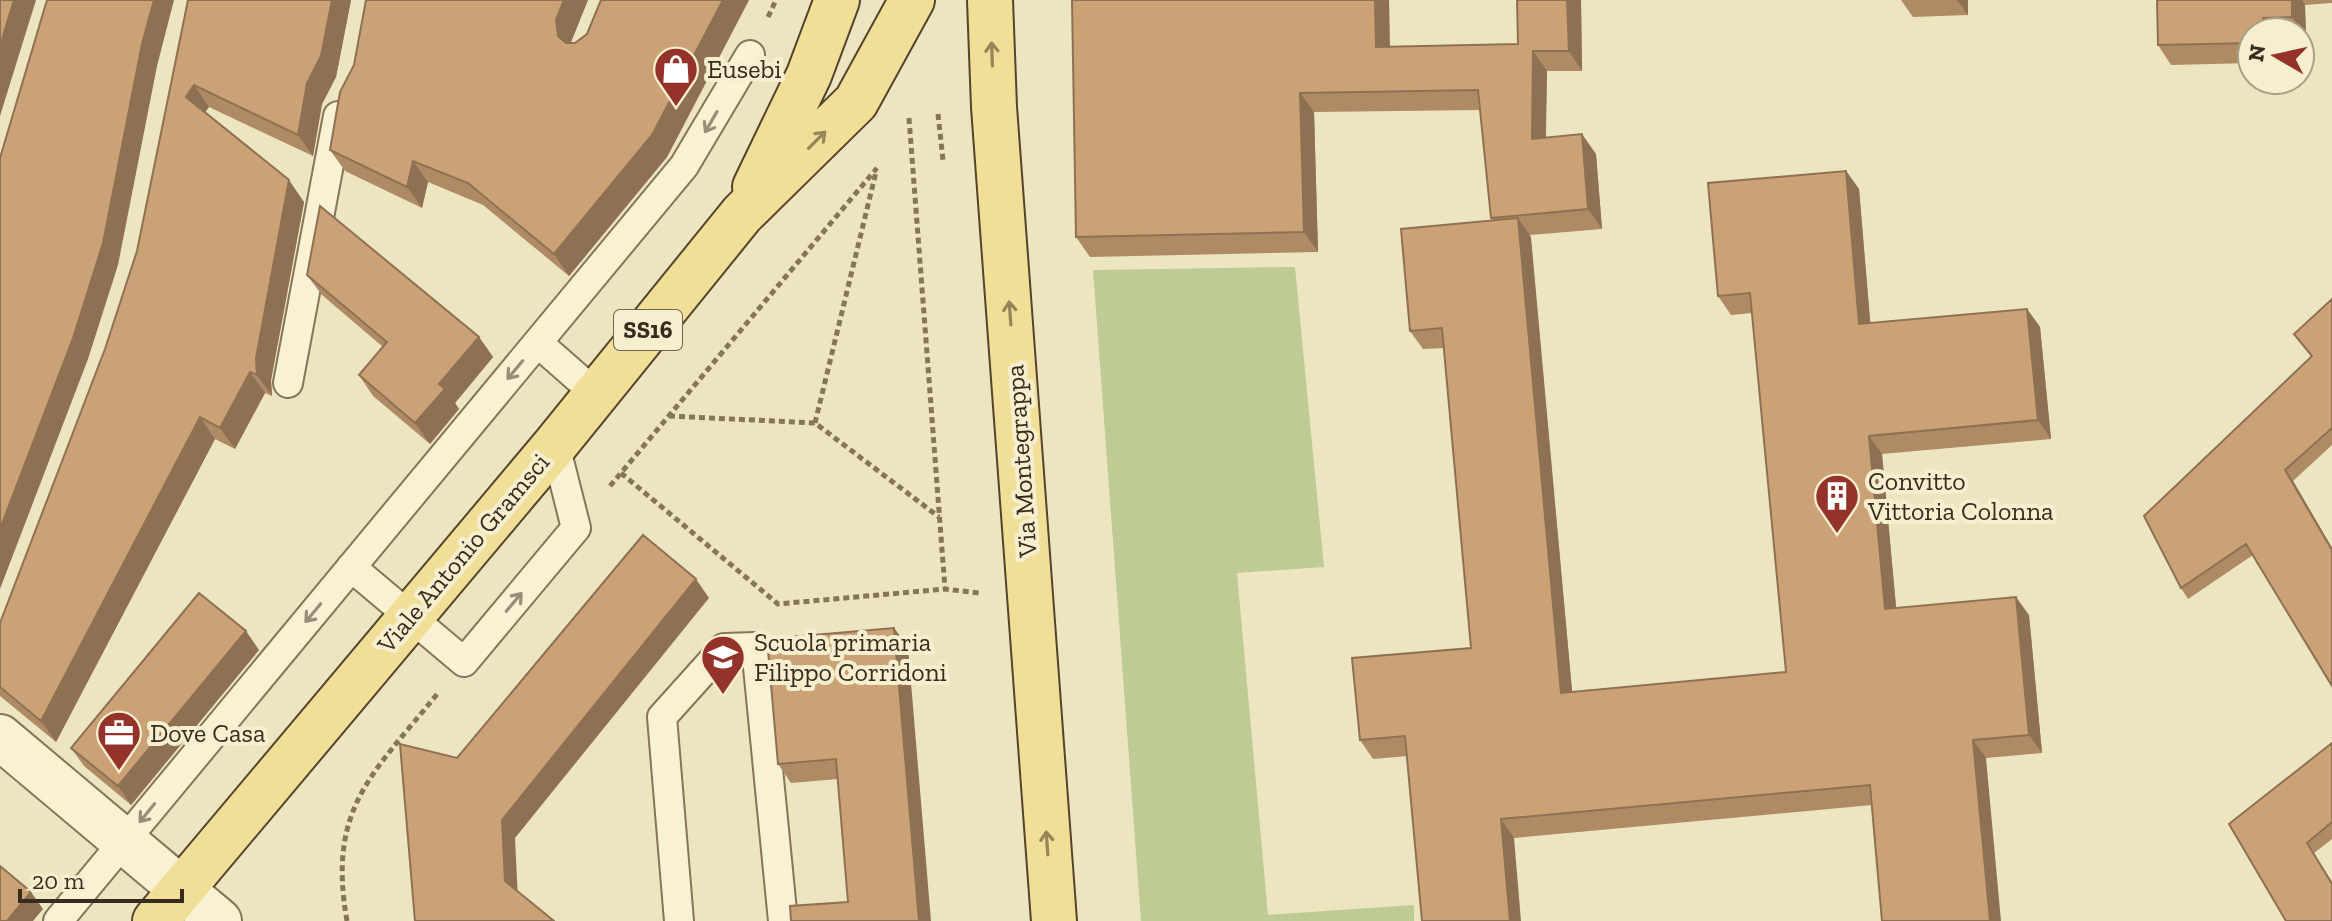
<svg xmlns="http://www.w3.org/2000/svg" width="2332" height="921" viewBox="0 0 2332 921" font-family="'Zilla Slab',serif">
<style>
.park{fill:#bfcb94}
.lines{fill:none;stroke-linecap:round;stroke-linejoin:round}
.service-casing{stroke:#867558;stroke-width:32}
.minor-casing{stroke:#867558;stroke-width:48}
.primary-casing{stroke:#54432d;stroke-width:48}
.path{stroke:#867558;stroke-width:5;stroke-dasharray:6 4;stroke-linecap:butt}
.service{stroke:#f8f1d3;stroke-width:28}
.minor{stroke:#f8f1d3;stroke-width:44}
.primary{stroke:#f1df97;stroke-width:44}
.wall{fill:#af8b65}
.shaded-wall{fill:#8e7153}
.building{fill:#cba276;stroke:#8e7153;stroke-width:2}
.oneway{stroke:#94855a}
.oneway2{stroke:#978e78}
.labels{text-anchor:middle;stroke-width:8;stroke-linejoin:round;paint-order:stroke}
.shield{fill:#f5eecf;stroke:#6f6652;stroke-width:2}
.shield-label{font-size:24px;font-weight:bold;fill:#362b1c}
.poi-label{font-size:26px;fill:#362b1c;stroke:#f5eecf;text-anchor:start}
.street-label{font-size:26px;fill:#362b1c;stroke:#f5eecf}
</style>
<rect width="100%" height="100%" fill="#ede5c0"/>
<path class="park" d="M1295,267l29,300 -87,6 31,342 146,-10v16h-273l-48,-651z"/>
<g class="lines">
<g class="service-casing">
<path id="service" d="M538,343l58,51
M288,383l50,-267
M351,567l113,95 112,-134 -21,-83
M58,921l626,-755 66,-111
M679,921l-17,-204 62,-69 32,-1 27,274"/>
</g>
<g class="minor-casing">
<path id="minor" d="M0,737l219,184"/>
</g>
<g class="primary-casing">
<path id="primary" d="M990,0l4,107 60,814
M755,187l54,-112 28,-75
M155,921l400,-476 187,-231 114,-112 56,-102"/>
</g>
<path class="path" d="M768,17l8,-17
M938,114l5,46
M909,118l36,471
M669,416l146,7 124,94
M815,423l61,-251
M621,473l157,131 167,-15 34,4
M610,486l267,-318
M347,921c-20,-113 25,-146 91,-228"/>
<use href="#service" class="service"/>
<use href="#minor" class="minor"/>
<use href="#primary" class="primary"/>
</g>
<path class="wall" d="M188,0h163l-15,77 -14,27 -9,52 -104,-49 -4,5 99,90 -33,178 1,16 -7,-3 -30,56 -20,-10 -159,303 -56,-46v-73l105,-274 32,-98z
M366,0h222l-17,42v1h4l12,-9 14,-34h148l-82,157 -98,119 -86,-71 -55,-23 -6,26 -77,-37 -15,-21 24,-85z
M1072,0h317l1,47 128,-3 63,-44 1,71h-35l-1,67 50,16 6,75 -72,6 42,457 214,-20 -34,-359 -21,2 -13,-19 128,-125 13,18 11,134 157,-14 13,18 11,112 -169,15 14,154 133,7 13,138 -56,5 -114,47 -358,33 -107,-82 -34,3 -13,-19 111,-92 -27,-300 -21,1 -13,-18 82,-111 -1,-2 -11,-108 -166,2 4,140 -228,5 -14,-20z
M1901,0h67v15l-55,2z
M2157,0h175v3l-27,2 1,31 -6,1v-5h-48v31l-81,2 -13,-20z
M307,275l172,62 14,20 -38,46 4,6 -29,35 -57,-48 -14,-21 24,-28 -61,-52z
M2332,299v146l-39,36 39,67v138l-79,-131 -65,44 -7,-11 130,-232 -17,-22z
M894,628l14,19 -60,255 -10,-123 -47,4 -13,-19z
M259,650l-128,155 -47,-39 -13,-18z
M2332,743v96l-18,14 18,29v39h-46z"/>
<path class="shaded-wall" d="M14,0h22l-36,116v-70z
M154,0h20l-17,66 -39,199 -30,94 -88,230v-60l142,-485z
M332,0h19l-15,77 -14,27 -9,52 -15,-21 9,-52z
M564,0h24l-17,42 2,16 -15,-22 -2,-16z
M723,0h26l-82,157 -98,119 -15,-22z
M1375,0h14l1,67 -14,-20z
M1567,0h14l1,71 -13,-20z
M1957,0h11v15z
M2292,0h10l3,5 1,31 -14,-19z
M2263,18l11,14h-10z
M1533,51l14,20 -2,88 -13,-20z
M194,85l15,22 -8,11 -15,-21z
M1300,93l14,19 4,140 -14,-20z
M1582,134l14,20 6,75 -14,-20z
M413,161l15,21 -6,26 -15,-21z
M1846,171l13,18 13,153 -13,-18z
M289,180l15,22 -33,178 1,16 -15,-21 -1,-17z
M1518,218l13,19 43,475 -13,-19z
M2027,309l13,18 11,112 -13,-19z
M479,337l14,20 -38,46 4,6 -29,35 -15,-21 24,-39z
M250,372l15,21 -30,56 -15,-21z
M200,417l15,22 -159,303 -15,-21z
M1869,436l13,18 16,174 -13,-19z
M2285,470l8,11 39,67v2z
M696,579l13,19 -194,240 3,62 -13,-19 -3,-61z
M2016,597l13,18 13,138 -13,-18z
M894,628l14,19 23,274h-12z
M246,631l13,19 -128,155 -13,-19z
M1973,740l13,18 15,163h-11z
M1501,819l13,19 7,83h-11z
M31,892l12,17 -10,12h-26z"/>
<path class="building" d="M0,0h14l-14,46z
M47,0h107l-12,44 -39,199 -30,95 -73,191v-371z
M188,0h144l-11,56 -14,27 -9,52 -104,-50 -8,12 103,83 -33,178 1,17 -7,-3 -30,56 -20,-11 -159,304 -41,-34v-64l105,-274 32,-98z
M366,0h198l-8,20 2,16 8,7h9l12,-9 14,-34h122l-71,135 -98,119 -86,-71 -55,-22 -6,26 -77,-37 10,-58 14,-27z
M1072,0h303l1,47 142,-3 -1,-44h50l2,51h-36l-1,88 50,-5 6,75 -97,9 -13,-128 -178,3 4,139 -228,5z
M2157,0h135v17l-29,1 1,14h-12v11l-94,2z
M1846,171l13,153 168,-15 11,111 -169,16 16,173 131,-12 13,138 -56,5 17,181h-108l-12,-136 -369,34 9,102h-88l-17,-185 -45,4 -8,-82 119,-10 -29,-320 -32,3 -9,-102 117,-11 43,475 225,-21 -36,-379 -32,3 -10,-113z
M320,206l159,131 -40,47 6,5 -30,34 -56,-48 28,-33 -80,-67z
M2332,299v129l-47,42 47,80v136l-86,-142 -65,44 -37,-72 168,-160 -18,-22z
M643,535l53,44 -194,241 3,61 49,40h-139l-15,-177 57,14z
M199,593l47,38 -128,155 -47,-38z
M894,628l25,293h-128l-1,-15 58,-4 -12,-143 -58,5 -11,-125z
M2332,743v79l-25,21 25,41v37h-46l-57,-97z
M0,866l31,26 -24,29h-7z"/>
<defs><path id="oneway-shaft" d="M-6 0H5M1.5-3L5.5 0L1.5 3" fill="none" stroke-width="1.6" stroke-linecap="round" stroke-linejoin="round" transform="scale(2)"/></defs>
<g class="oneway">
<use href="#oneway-shaft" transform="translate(992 54) rotate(-92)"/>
<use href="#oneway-shaft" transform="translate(817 140) rotate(-45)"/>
<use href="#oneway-shaft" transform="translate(1010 313) rotate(-94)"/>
<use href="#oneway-shaft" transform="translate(1047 843) rotate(-94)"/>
</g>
<g class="oneway2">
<use href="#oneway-shaft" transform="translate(711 122) rotate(120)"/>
<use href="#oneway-shaft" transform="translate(515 370) rotate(130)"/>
<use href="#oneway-shaft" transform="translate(514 602) rotate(-50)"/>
<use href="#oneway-shaft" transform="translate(313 613) rotate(130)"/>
<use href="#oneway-shaft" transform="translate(147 813) rotate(129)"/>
</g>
<defs>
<g id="shop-pin" transform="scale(2.3)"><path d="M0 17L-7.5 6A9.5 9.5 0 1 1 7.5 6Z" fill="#943329" stroke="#f5eecf"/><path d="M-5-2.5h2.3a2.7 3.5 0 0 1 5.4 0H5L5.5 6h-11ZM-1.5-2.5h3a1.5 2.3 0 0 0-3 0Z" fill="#fff"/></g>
<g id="building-pin" transform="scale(2.3)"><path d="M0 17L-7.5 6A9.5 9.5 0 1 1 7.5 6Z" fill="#943329" stroke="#f5eecf"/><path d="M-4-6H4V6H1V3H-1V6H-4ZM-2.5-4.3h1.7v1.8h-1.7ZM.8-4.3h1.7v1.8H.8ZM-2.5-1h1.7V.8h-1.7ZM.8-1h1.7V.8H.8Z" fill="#fff"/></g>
<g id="school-pin" transform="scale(2.3)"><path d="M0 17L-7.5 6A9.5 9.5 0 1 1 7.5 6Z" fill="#943329" stroke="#f5eecf"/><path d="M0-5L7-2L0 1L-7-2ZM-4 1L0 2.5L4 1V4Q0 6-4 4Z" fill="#fff"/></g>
<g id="office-pin" transform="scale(2.3)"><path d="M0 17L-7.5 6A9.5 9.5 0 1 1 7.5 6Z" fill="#943329" stroke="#f5eecf"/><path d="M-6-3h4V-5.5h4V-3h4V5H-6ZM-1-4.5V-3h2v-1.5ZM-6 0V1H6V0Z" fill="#fff"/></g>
</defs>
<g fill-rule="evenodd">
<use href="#shop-pin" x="676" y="69"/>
<use href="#building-pin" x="1837" y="496"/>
<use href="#school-pin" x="723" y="657"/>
<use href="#office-pin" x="119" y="733"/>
</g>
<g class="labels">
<rect class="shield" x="614" y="310" width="68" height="40" rx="6"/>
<g class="shield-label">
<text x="648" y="338">SS16</text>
</g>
<g class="poi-label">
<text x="707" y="78">Eusebi</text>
<text x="1868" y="490">Convitto<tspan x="1868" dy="30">Vittoria Colonna</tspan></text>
<text x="754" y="651">Scuola primaria<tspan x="754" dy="30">Filippo Corridoni</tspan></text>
<text x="150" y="742">Dove Casa</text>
</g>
<g class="street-label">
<text transform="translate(1021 461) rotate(-94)" y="9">Via Montegrappa</text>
<text transform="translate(463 553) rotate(-50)" y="9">Viale Antonio Gramsci</text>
</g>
</g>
<g transform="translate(2276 56) rotate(279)"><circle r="38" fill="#f5eecf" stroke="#a9a087" stroke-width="2"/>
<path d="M0-6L14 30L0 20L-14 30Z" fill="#943329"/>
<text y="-12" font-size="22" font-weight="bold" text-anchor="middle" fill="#362b1c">N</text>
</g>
<path d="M20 889v12h162v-12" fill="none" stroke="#362b1c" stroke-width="4"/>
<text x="32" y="889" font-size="24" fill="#362b1c" stroke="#f5eecf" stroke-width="6" paint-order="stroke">20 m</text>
</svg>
